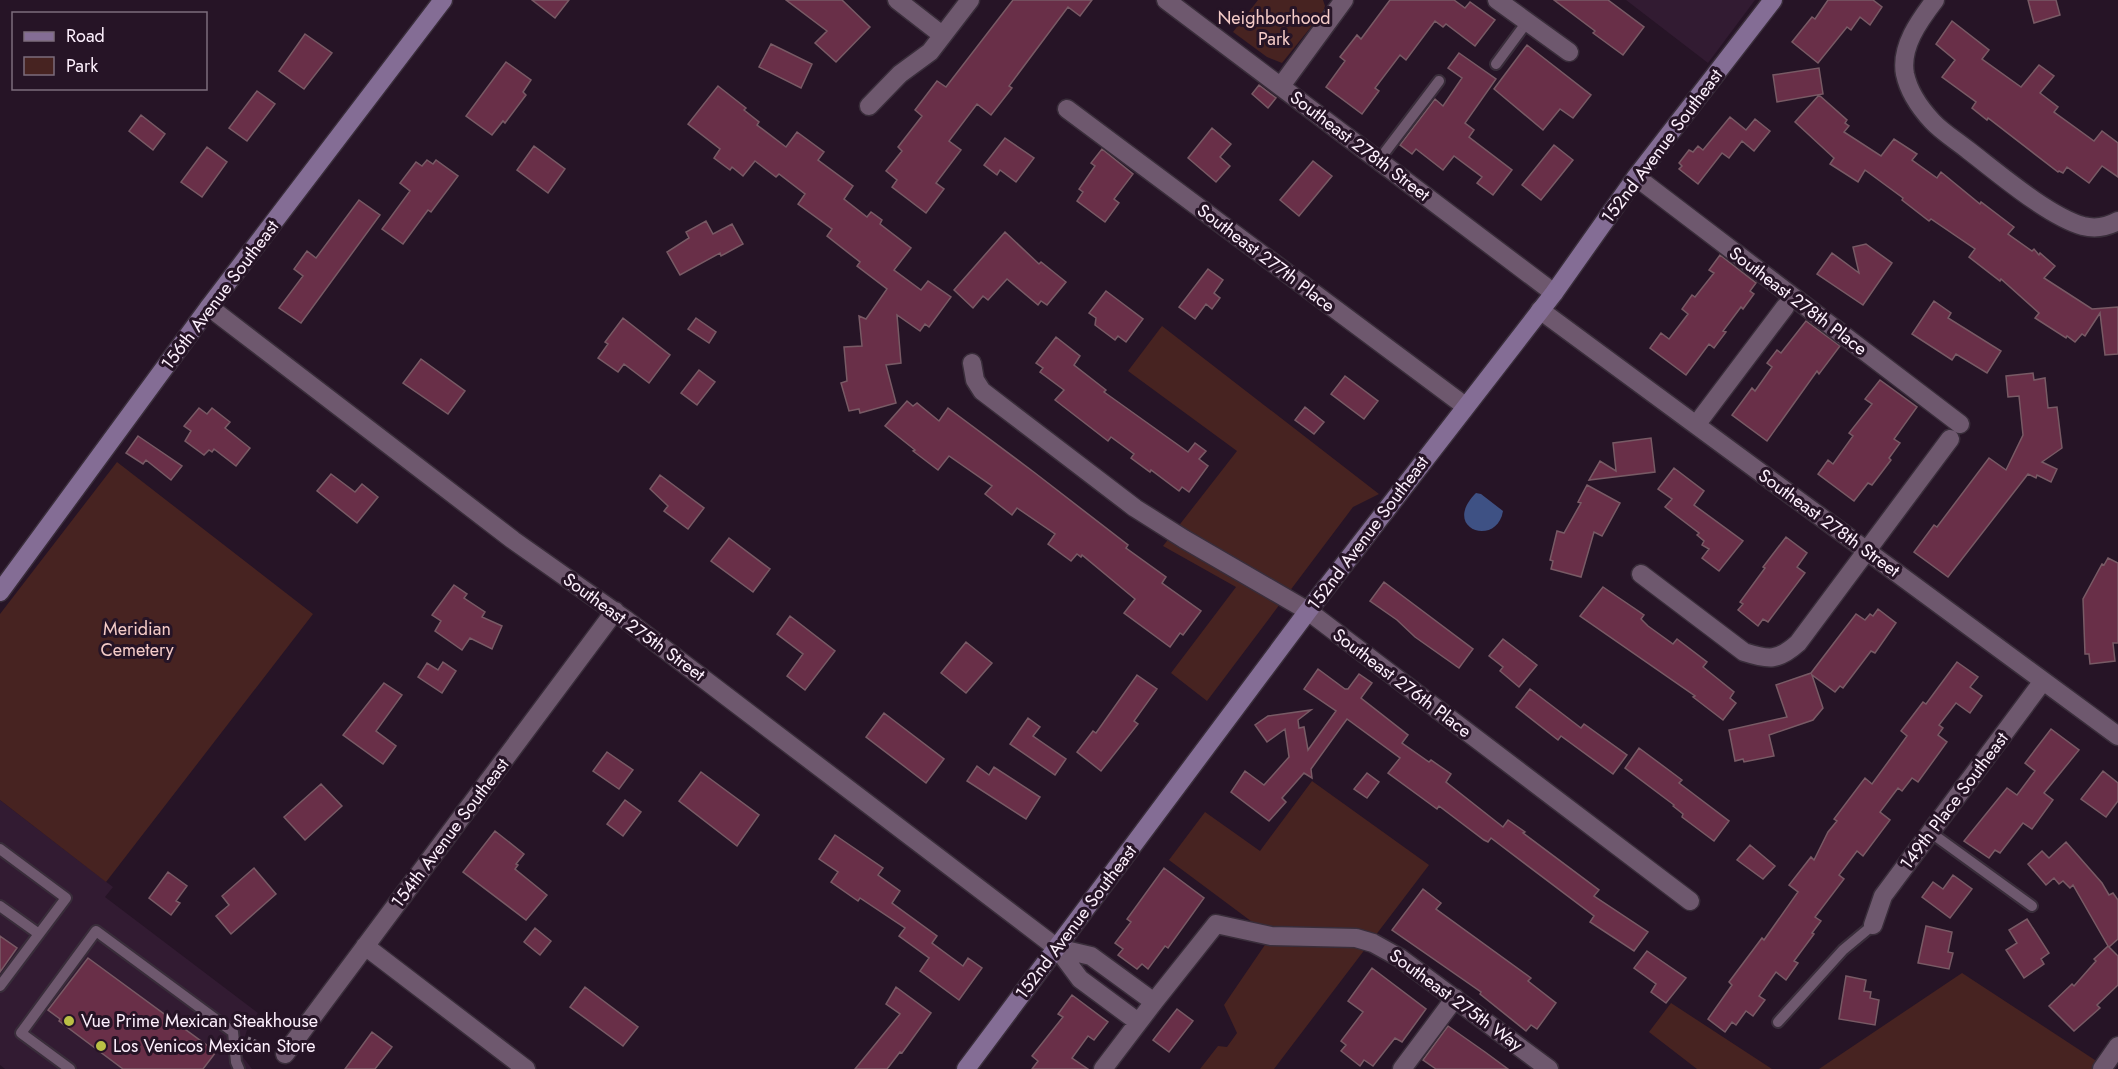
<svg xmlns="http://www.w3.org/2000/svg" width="2118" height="1069" viewBox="0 0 2118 1069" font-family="Jost,sans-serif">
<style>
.built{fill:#321b32}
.green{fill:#472321}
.water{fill:#3e5184}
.building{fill:#692f48;stroke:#785a65;stroke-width:1.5}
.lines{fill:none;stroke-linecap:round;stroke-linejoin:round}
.lane-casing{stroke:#392d3a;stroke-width:14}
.street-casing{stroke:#392d3a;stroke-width:21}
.secondary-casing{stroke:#392d3a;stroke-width:21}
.path{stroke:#877887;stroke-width:3;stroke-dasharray:3 3;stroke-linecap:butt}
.lane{stroke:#6e586e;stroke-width:10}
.street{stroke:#6e586e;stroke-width:18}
.secondary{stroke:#846d95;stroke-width:18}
.poi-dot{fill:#bac045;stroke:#261426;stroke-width:2}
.labels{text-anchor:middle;stroke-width:6;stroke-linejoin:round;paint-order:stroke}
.park-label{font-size:18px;fill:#f5ccc8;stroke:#261426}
.street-label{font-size:18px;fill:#fdf0fd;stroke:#261426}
.poi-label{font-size:18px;fill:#fdf0fd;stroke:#261426;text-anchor:start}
</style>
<rect width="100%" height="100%" fill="#261426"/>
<path class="built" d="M1626,0h129l-47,63z
M0,800l113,87 -8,10 153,116 -11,17 -5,16 1,11 9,12h-247l-5,-4z"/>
<path class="green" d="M1258,0h65l2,6 -2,6 -41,51 -15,-6 -34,-25z
M1162,326l217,168 -26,13 -146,194 -36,-28 65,-86 -73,-41 74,-95 -109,-80z
M117,462l196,152 -207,268 -106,-82v-186z
M1312,781l117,84 -155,204h-74l18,-23 9,1 10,-14 -13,-28 47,-69 -102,-76 36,-48 55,39z
M1962,973l142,93 -2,3h-283z
M1671,1003l101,66h-75l-48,-37z"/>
<path class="water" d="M1476,493l5,1 22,17c-6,37 -63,18 -27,-18z"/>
<path class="building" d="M532,0h37l-14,18z
M786,0h56l28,27 -34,35 -21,-19 12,-12z
M1013,0h79l-12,16 -12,-9 -59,79 3,2 -21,27 -14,-11 -28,37 12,9 -25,33 8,6 -18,24 -34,-26 5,-7 -11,-9 16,-20 -4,-4 24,-31 -7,-6 22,-29 9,6z
M1390,0h64l11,8 5,-6 25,18 -20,26 -29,-22 -3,3 -8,-6 -29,39 -6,-5 -25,33 4,3 -17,23 -36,-27 19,-26 -5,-4 17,-22 4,4z
M1554,0h54l36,27 -21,28 -30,-22 2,-2z
M1828,0h45l9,7 -12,18 -10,-8 -9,13 -4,-3 -29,36 -26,-21 20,-25 3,2z
M2028,0h28l4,15 -26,8z
M1952,21l37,29 -7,9 39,28 18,-22 15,11 -14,17 18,14 -4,5 40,29 8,-10 16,12v34l-16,-11 -13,17 -22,-16 -4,6 -4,-2 -1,1 -70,-54 -1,2 -15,-12 4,-6 -34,-25 13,-17 -19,-16z
M305,34l27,19 -28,36 -25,-18z
M771,44l41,20 -11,24 -42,-21z
M1527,45l64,50 -18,23 -13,-9 -17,21 -49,-41z
M1459,53l37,26 -31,44 9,7 -5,7 43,33 -19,25 -16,-12 5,-6 -28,-21 -11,14 -27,-21 -4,5 -12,-9 35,-46 8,7 19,-28 -14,-10z
M506,62l25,18 -8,12 3,3 -21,28 -2,-2 -11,14 -26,-19z
M1819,68l4,26 -46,8 -4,-27z
M1259,85l17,13 -8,10 -16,-14z
M718,86l28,22 -2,2 15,12 -2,3 29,22 11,-15 27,20 -6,8 35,26 -9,13 23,18 4,-5 11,8 -2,4 31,24 -17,22 27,20 7,-9 23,16 -22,30 -4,-3 -5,7 -23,-16 4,48 -15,2 10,38 -36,10 -1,-4 -10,2 -8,-28 6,-2 -3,-34 18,-1 -3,-30 7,3 21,-30 -30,-23 3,-4 -33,-26 5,-7 -34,-25 7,-10 -26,-20 -3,3 -21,-16 -12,15 -11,-9 -2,3 -16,-12 6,-9 -32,-25z
M257,91l18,13 -28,37 -18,-13z
M1819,95l28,25 -2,3 4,3 -5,6 37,24 13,-17 23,15 -5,6 25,18 4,-6 39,32 1,-2 33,25 -6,7 24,17 2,-2 5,6 1,-2 15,13 -11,12 48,31 26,-2v47l-13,1 -5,-42 -15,23 -3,-2 -7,8 -8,-6 -1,2 -31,-20 4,-5 -38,-34 -1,2 -31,-24 6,-8 -44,-30 -2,2 -27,-21 1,-2 -38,-28 -7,12 -28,-18 4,-6 -39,-36z
M141,115l24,19 -12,16 -24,-19z
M1730,117l16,13 9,-11 15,12 -16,20 -12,-10 -13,17 -7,-5 -24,31 -19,-15 3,-3 -3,-3 10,-13 4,2 5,-6 5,4z
M1212,128l19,16 -11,13 10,9 -14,16 -28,-24z
M1005,138l29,20 -18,24 -16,-12 -3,5 -13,-10z
M1554,145l19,15 -32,40 -19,-15z
M534,146l31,23 -17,24 -31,-23z
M207,147l20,15 -25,35 -21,-15z
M1102,149l31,25 -19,25 5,4 -14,19 -28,-21 6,-9 -4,-3 16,-23 -4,-3z
M427,160l6,4 3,-4 22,16 -27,36 -3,-2 -25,34 -21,-15 28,-38 -10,-8 16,-21 6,4z
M1313,161l19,15 -33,40 -19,-16z
M359,200l21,15 -79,108 -22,-15 24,-32 -9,-7 13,-18 9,7z
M706,221l7,13 19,-10 11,20 -22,12 -1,-3 -40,22 -13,-23 22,-14 -3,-6z
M1005,232l34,32 2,-2 25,20 -19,23 -6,-4 -3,4 -31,-26 -19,21 -5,-4 -10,12 -19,-18z
M1866,244l26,19 -29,42 -46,-31 15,-21 27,20 -6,-26z
M1720,255l36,28 -6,8 4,3 -11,15 -2,-2 -18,24 3,1 -12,16 -5,-4 -23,31 -36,-27 11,-15 8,6 19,-25 -6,-5 10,-14 3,2 19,-24 -5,-3z
M1208,269l15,11 -9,13 6,5 -8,11 -6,-5 -11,15 -16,-12z
M1106,291l37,28 -17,23 -8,-6 -3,4 -20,-15 1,-7 -7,-5z
M1934,301l17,12 -3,5 53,33 -14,22 -31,-19 -4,6 -40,-26z
M623,318l47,37 -21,28 -25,-19 -6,8 -20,-14 10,-14 -3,-2z
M696,318l20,14 -7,11 -21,-14z
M1806,321l34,25 -21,28 -2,-3 -50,70 -35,-26 20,-27 3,3 17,-24 -5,-4 10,-13 4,3z
M1056,337l24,19 -6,9 32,25 -2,2 84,60 7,-9 11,8 -7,8 9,7 -19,26 -7,-5 -3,4 -28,-21 -1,2 -19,-14 3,-4 -23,-17 -3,4 -53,-41 9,-10 -24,-18 3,-4 -7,-5z
M421,359l44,32 -17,23 -45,-31z
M699,370l16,12 -18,23 -16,-12z
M2033,373l1,7 11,-2 3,30 9,-1 5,41 -20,14 15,7 -6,13 -14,-7 -1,3 -8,-4 -80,103 -34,-25 20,-27 3,2 52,-69 17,12 17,-35 -4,-39 -11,1 -2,-21z
M1345,376l33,25 -14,18 -33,-25z
M1880,380l37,27 -23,32 6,4 -11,15 2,2 -19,25 -4,-2 -14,18 -36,-27 10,-14 5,4 20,-28 -4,-3 23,-29 -7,-5z
M907,401l6,5 4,-3 22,18 9,-13 87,65 93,72 -2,3 40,29 -4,6 39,28 -18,24 -3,-2 -10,14 -46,-34 11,-14 -53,-44 -1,2 -4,-3 -6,7 -23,-17 7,-10 -38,-26 -5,7 -27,-21 7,-8 -43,-30 -11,14 -25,-19 2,-1 -30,-24z
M1305,407l19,15 -10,12 -19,-14z
M199,408l8,6 5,-6 18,14 -5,6 25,20 -14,18 -22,-17 -2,3 -3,-2 -5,5 -19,-14 6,-10 -7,-5z
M138,436l44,30 -11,14 -25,-20 -3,4 -17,-11z
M1651,438l4,34 -66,8 11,-19 16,10 -3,-28z
M1674,468l30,23 -10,14 49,36 -24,30 -17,-13 7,-9 -7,-4 2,-4 -7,-6 2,-2 -34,-26 7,-8 -14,-10z
M331,474l24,18 7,-8 16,13 -21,26 -40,-32z
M660,475l44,33 -16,21 -24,-18 4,-5 -18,-17z
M1587,485l33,18 -18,33 -8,-4 -13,45 -30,-8 2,-8 -3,-1 7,-29 7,2 17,-30 -3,-1z
M1786,537l21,16 -10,14 8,6 -37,49 -5,-3 -5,7 -20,-16 5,-6 -3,-2 25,-34 -2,-1z
M729,538l41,31 -17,23 -42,-31z
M2108,558l10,5v80h-5l2,18 -25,3 -1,-10h-4l-2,-55 19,-35 2,1z
M1384,582l89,67 -14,19 -44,-31 -18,-17 -27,-19z
M454,585l13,9 -3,4 21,14 -3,5 20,9 -10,23 -22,-11 -8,12 -27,-19 6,-10 -9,-6z
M1603,587l41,28 -3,4 7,7 25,18 4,-5 30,23 -4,5 31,25 -4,6 6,5 -13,17 -30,-23 2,-1 -115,-80z
M1878,609l18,14 -21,30 -4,-2 -28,37 -3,-2 -5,6 -23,-17 11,33 -10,12 -44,15 5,21 -30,6 -1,-3 -8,2 -6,-31 58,-13 -11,-32 35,-12 45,-59 9,6 5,-6 3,2z
M790,616l45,35 -30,39 -18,-14 16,-22 -26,-20z
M1503,639l34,26 -18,22 -19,-16 3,-4 -14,-11z
M966,642l26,21 -26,30 -25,-20z
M443,662l13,9 -14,22 -24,-16 9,-14 11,7z
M1957,662l21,15 -8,10 12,9 -12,17 -14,-10 -17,22 4,3 -5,7 9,7 -29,40 -6,-4 -10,13 -4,-3 -18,24 10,8 -27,36 -6,-5 -18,24 5,4 -29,38 6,4 -9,12 2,1 -20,27 4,2 -12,17 -10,-8 -17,24 6,4 -12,16 -7,-5 -10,14 -4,-3 -7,10 -17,-13 24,-34 -3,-3 33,-44 2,2 34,-48 -9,-7 22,-28 3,3 14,-28 9,-11 -3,-2 31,-41 7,6 35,-48 -6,-5 22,-29 3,2z
M1318,669l27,20h3l11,-15 13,9 -11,15 47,37 -6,8 27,19 2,-2 20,14 -5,8 57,45 5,-7 17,12 -2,1 76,57 -5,6 54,36 -14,19 -44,-29 4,-6 -103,-78 -3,4 -4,-2 -45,-34 -2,3 -49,-36 12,-15 -53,-39 -36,50 1,9 -8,-5 -22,25 4,4 -17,19 -38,-29 14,-21 19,14 25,-28 -4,-28 -18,13 -12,-17 13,-9 43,-6 -13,10 1,8 5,-1 4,23 28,-39 -32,-22z
M1137,675l20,14 -23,32 4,3 -37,47 -24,-19 16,-21 3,2z
M384,683l18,12 -26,36 20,15 -13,18 -40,-29z
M1530,689l51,39 3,-4 43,31 -14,19 -52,-38 -3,4 -42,-33z
M884,713l60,46 -18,24 -60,-46z
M1028,718l12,9 -7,9 33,23 -11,16 -45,-31z
M2051,729l28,21 -35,43 9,7 -21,29 -9,-6 -23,30 -5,-3 -6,8 -25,-17 43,-53 10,7 18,-24 -10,-8z
M1639,748l43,32 -3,3 50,38 -15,20 -32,-24 1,-3 -10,-8 1,-1 -49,-37z
M607,752l26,18 -14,19 -26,-18z
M977,766l12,9 5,-8 46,30 -14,22 -59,-38z
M2103,771l15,12v18l-12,16 -25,-18z
M701,772l58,43 -22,31 -58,-45z
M1367,773l12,9 -12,16 -13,-9z
M321,784l21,22 -37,34 -21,-23z
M625,800l16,12 -18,24 -16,-12z
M495,831l29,23 -8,10 2,1 -3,4 32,26 -21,25 -63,-48z
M835,835l48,33 -5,7 22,16 -8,12 45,33 -5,7 31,23 5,-8 14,10 -23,32 -39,-29 9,-13 -30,-22 6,-8 -45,-30 -2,3 -27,-19 7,-10 -19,-13z
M2066,842l36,41 7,12 4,-2 5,7v39l-9,8 9,9v29l-21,20 3,3 -26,23 -25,-25 23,-22 2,2 22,-25 -2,-2 14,-13 -35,-61 -3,3 -7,-7 -4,3 -5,-6 -8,7 -18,-21 14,-13 7,7z
M1750,845l25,21 -12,13 -26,-19z
M254,868l22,26 -45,40 -15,-18 13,-11 -7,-9z
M1164,868l40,30 -36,50 -3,-2 -17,23 -6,-5 -5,5 -19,-14 5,-6 -8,-6 16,-21 -4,-3z
M168,872l19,14 -11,15 4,2 -9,12 -22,-17z
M1953,875l19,14 -22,29 -28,-21 11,-15 10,7z
M1423,889l18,14 -5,6 95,69 -3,3 28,22 -19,26 -6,-4 -5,6 -46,-37 1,-2 -89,-62z
M2027,919l22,34 -8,6 3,5 -20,14 -18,-28 11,-7 -8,-13z
M1926,926l26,6 -4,20 5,1 -4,16 -31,-6z
M535,928l16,13 -11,14 -16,-13z
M0,936l17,12 -17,24z
M1647,951l39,27 -20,25 -15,-11 5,-8 -22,-16z
M88,958l128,94 -13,17h-80l-64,-48 1,-2 -12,-9z
M1372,968l54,41 -24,33 -7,-4 -22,28 -9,-6 -4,6 -19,-15 5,-6 -5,-4 22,-29 -15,-11z
M1846,976l20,4 -2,11 7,1 -1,6 9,2 -4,25 -36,-6z
M585,987l53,40 -15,19 -53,-39z
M896,987l35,26 -29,40 -2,-1 -13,17h-32l45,-55 -14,-10z
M1072,995l36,27 -14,18 -6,-4 -16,22 16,11h-56l6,-8 -6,-5 31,-39 -5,-3z
M1177,1009l16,12 -24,31 -16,-12z
M1448,1026l37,26 23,17h-72l-13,-9z
M372,1032l20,15 -17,22h-30z"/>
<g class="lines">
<g class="lane-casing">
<path id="lane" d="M1496,64l31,-42
M1379,160l60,-79
M1930,832l102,74
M0,849l66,49 -66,88
M0,906l39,28
M1778,1022l65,-72 30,-25
M70,1069l-49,-36 75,-102 137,101 3,30 3,7"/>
</g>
<g class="street-casing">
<path id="street" d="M897,0l45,35
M1166,0l388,293
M1497,0l72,52
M1935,0c-16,21 -35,47 -30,74 4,19 15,34 27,47 10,11 25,20 36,29 30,23 80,66 115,76 12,3 24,1 35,-5
M1281,86l63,-86
M869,106l31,-32 30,-22 40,-52
M1067,109l398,297
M1636,177l324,247
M209,307l304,233 112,79 432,329 23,31 58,43
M1540,310l578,426
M972,363l3,17 7,11 153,117 49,31 124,72 382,290
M1696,425l89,-118
M1641,574l103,78c25,8 34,9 54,-9l152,-204
M1873,925l10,-29 160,-215
M365,946l161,123
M1057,948l34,8 63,46
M285,1054l330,-443
M1103,1069l51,-67 62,-78 55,12 85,2 17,5 27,15 149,111
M1402,1069l53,-71
M2102,1069l16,-23"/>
</g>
<g class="secondary-casing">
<path id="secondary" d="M0,592l209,-285 234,-307
M966,1069l342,-458 246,-318 82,-116 137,-177"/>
</g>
<path class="path" d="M248,1038l22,9"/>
<use href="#lane" class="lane"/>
<use href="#street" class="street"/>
<use href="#secondary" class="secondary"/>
</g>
<g class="poi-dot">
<circle cx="69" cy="1021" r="6"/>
<circle cx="101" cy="1046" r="6"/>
</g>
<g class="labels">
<g class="park-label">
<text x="1274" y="24">Neighborhood<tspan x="1274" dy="21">Park</tspan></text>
<text x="137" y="635">Meridian<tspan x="137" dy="21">Cemetery</tspan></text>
</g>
<g class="street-label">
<text transform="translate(1360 146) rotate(37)" y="6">Southeast 278th Street</text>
<text transform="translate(1662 146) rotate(-53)" y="6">152nd Avenue Southeast</text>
<text transform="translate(1266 258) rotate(37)" y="6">Southeast 277th Place</text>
<text transform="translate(220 295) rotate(-53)" y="6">156th Avenue Southeast</text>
<text transform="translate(1798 301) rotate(37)" y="6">Southeast 278th Place</text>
<text transform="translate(1829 523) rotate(36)" y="6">Southeast 278th Street</text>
<text transform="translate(1368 533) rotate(-53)" y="6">152nd Avenue Southeast</text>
<text transform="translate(634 627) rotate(36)" y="6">Southeast 275th Street</text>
<text transform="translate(1402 683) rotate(37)" y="6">Southeast 276th Place</text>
<text transform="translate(1954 801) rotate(-53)" y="6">149th Place Southeast</text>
<text transform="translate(450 833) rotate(-53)" y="6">154th Avenue Southeast</text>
<text transform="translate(1076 922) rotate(-53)" y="6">152nd Avenue Southeast</text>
<text transform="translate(1456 1000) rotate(36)" y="6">Southeast 275th Way</text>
</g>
<g class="poi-label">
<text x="81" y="1027">Vue Prime Mexican Steakhouse</text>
<text x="113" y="1052">Los Venicos Mexican Store</text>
</g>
</g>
<rect x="12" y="12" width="195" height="78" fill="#261426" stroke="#7c6c7c" stroke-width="1.5"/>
<rect x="24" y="32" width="30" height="9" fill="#846d95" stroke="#7c6c7c" stroke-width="1.5"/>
<text x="66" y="42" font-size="18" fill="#fdf0fd">Road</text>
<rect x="24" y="57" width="30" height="18" fill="#472321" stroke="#7c6c7c" stroke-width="1.5"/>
<text x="66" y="72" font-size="18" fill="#fdf0fd">Park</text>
</svg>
